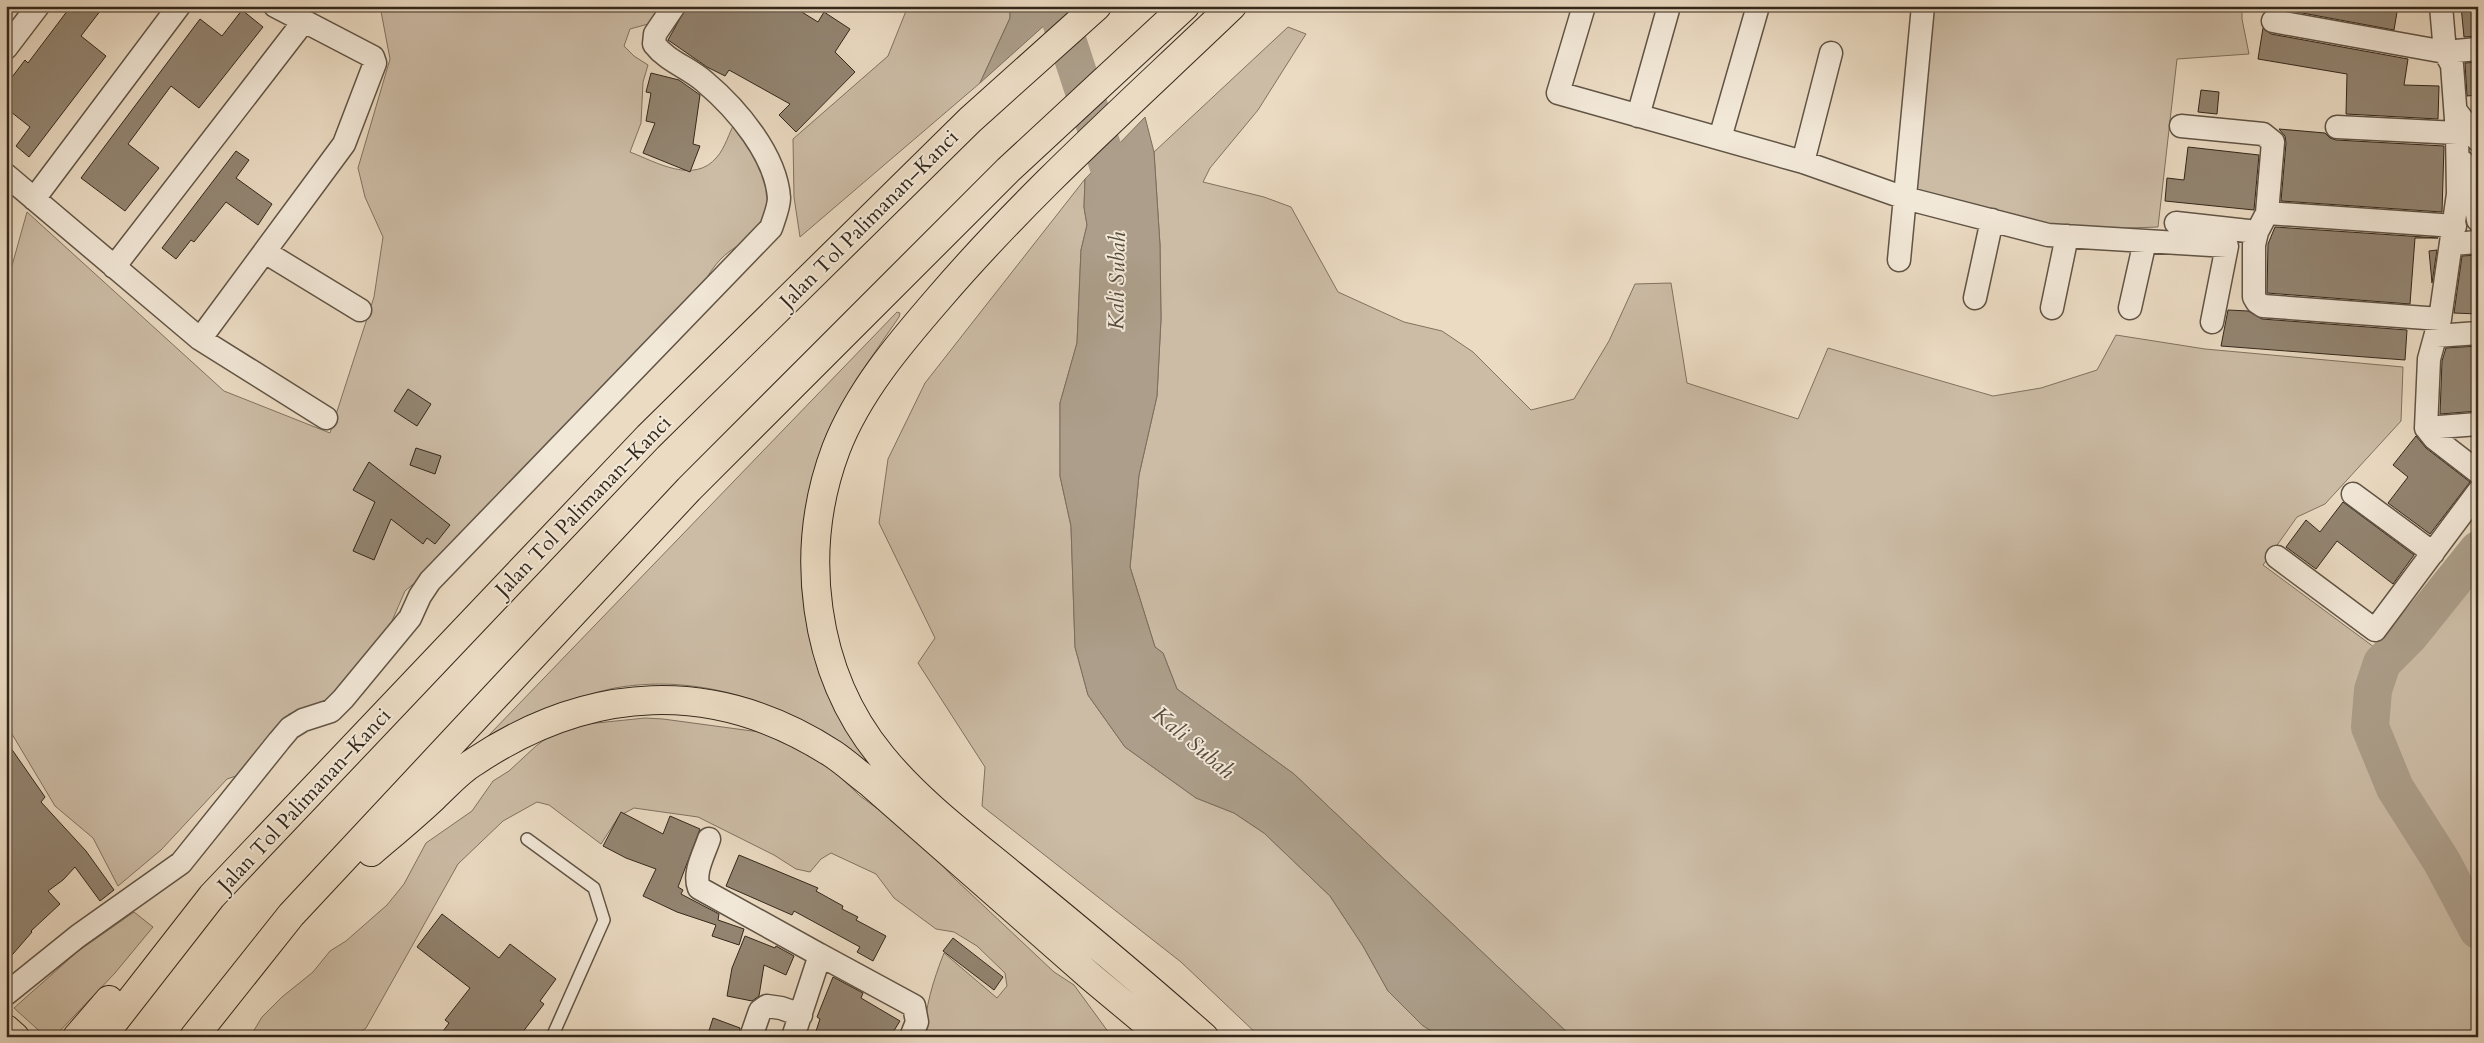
<svg xmlns="http://www.w3.org/2000/svg" width="2484" height="1043" viewBox="0 0 2484 1043" font-family="Cardo,serif">
<style>
.green{fill:#ccbca6;stroke:#807260}
.water{fill:#ac9e8a;stroke:#7c6e5e}
.lines{fill:none;stroke-linecap:round;stroke-linejoin:round}
.river{stroke:#ac9e8a;stroke-width:38}
.building{fill:#938572;stroke:#33271b}
.service-casing{stroke:#615445;stroke-width:14}
.minor-casing{stroke:#615445;stroke-width:25}
.trunk-casing{stroke:#33271b;stroke-width:30}
.motorway-casing{stroke:#33271b;stroke-width:30}
.service{stroke:#f2e8d8;stroke-width:11}
.minor{stroke:#f2e8d8;stroke-width:22}
.trunk{stroke:#ebdbc3;stroke-width:28}
.motorway{stroke:#ebdbc3;stroke-width:28}
.labels{text-anchor:middle;stroke-width:4;stroke-linejoin:round;paint-order:stroke}
.street-label{font-size:21px;fill:#33271b;stroke:#f2e8d8}
.water-label{font-size:22px;font-style:italic;fill:#574b3c;stroke:#f2e8d8}
</style>
<rect width="100%" height="100%" fill="#ebdbc3"/>
<filter id="stains"><feTurbulence type="fractalNoise" baseFrequency=".004" numOctaves="4"/><feColorMatrix values="0 0 0 0 .2 0 0 0 0 .09 0 0 0 0 .02 0 0 0 .5 -.17"/></filter>
<radialGradient id="worn" r=".72"><stop offset=".6" stop-color="#630" stop-opacity="0"/><stop offset="1" stop-color="#630" stop-opacity=".3"/></radialGradient>
<path class="green" d="M380,6h287l-15,17 -22,6 -6,17 10,10 14,9 -5,17 -2,41 -11,29c26,10 64,33 87,5 8,-9 12,-24 18,-35 21,29 47,74 22,108 -6,9 -19,15 -27,21 -15,11 -23,26 -32,42l-266,275 -27,23 -13,30 -12,16 -5,12 -52,55 -34,10 -53,62 -9,3 -66,71 -43,36 -25,-48 -38,-32 -49,-82v-437l21,-75 197,179 106,42 44,-136 9,-60 -18,-40 -7,-29 32,-109z
M908,6h102v12l-30,65 -180,154 -6,-40 -1,-58 95,-83z
M1931,6h311v13l7,35 -72,5 -19,168 -87,3 -145,-32 -11,-10z
M1288,27l18,7 -48,76 -48,58 -7,14 61,15 27,10 47,85 66,30 38,9 31,21 58,58 43,-11 35,-58 26,-57 36,-1 16,100 111,36 30,-71 165,48 48,-8 56,-18 19,-35 89,14 198,18 -2,54 -76,83 -28,13 -34,48 111,82 37,11 67,-87v466h-906l-278,-263 -117,-85 -14,-36 -8,-6 -25,-80 9,-92 18,-79 4,-77 -1,-74 -6,-93z
M1085,179l-1,28 3,18 -6,25 -4,93 -17,60v73l11,50 4,121 13,48 37,52 71,51 38,15 30,20 66,63 33,50 25,45 34,34 18,12h-180l-79,-75 -199,-156 3,-39 -67,-104 17,-25 -56,-115 9,-64 37,-76z
M897,312l3,1 -1,4 -42,61 -25,47 -26,120 71,226c-72,-60 -167,-100 -262,-83 -45,9 -86,31 -126,51l1,-5z
M645,718l18,1 104,14 59,30 34,33 54,39 40,43 100,94 20,13 38,52h-188c1,-30 9,-56 20,-84l53,45 10,-12 -2,-13 -28,-27 -23,-14 -18,-3 -42,-31 -18,-24 -45,-21 -10,6 -11,13 -14,-3 -22,-14 -76,-38 -64,-9 -15,8 -18,28 -52,-39 -12,-3 -34,19 -45,43 -92,164 -10,7 -14,-1 -3,3h-89l12,-20 20,-20 31,-25 17,-21 16,-10 41,-36 17,-21 22,-41 46,-32 21,-30 16,-10 27,-25 15,-11 26,-10z
M134,912l19,15 -38,46 -61,64h-8l-32,-29 63,-56z"/>
<path class="water" d="M1010,6h56l-86,77 30,-65z
M1145,117l9,35 6,93 1,74 -4,77 -18,79 -9,92 25,80 8,6 14,36 117,85 278,263h-132l-18,-12 -34,-34 -25,-45 -33,-50 -66,-63 -30,-20 -38,-15 -71,-51 -37,-52 -13,-48 -4,-121 -11,-50v-73l17,-60 4,-93 6,-25 -3,-18 1,-28z"/>
<g class="lines">
<path class="river" d="M1056,6l60,183 1,18
M2478,550l-69,86 -27,27 -9,27 -3,37 25,61 47,74 36,68"/>
</g>
<path class="building" d="M71,6h33l-23,30 25,20 -77,101 -13,-11 14,-19 -24,-19v-23l19,-25 3,3z
M687,6h105l26,16 6,-10 26,17 -15,23 20,20 -59,60 -17,-17 11,-11 -61,-34 -4,6 -18,-9 -39,-27z
M2266,6h132l-4,24 -119,-22 -9,3z
M2461,6h17v30l-14,1z
M242,10l21,17 -64,81 -28,-22 -43,58 31,24 -34,43 -44,-33 119,-159 22,17z
M2263,28l8,6 137,25 -4,26 35,1 -1,33 -92,-5 1,-40 -89,-15z
M2478,62v33l-11,1 -2,-33z
M651,73l28,7 21,15 -7,49 7,2 -10,26 -47,-19 12,-30 -9,-2 5,-28 -5,-1z
M2201,90l18,2 -2,22 -19,-2z
M2279,129l46,4 5,5 6,2 108,6 -2,66 -161,-11 5,-58 -1,-7z
M2188,147l71,8 -5,55 -89,-9 2,-23 17,2z
M236,151l13,9 -13,18 36,26 -14,21 -32,-23 -32,40 -3,-2 -15,19 -14,-11z
M2275,227l163,11h-23l-5,66 -143,-11 1,-49z
M2437,250l-5,33 -3,-32z
M2478,255v59l-24,-1 8,-57z
M2228,310l20,1 14,8 145,11 -2,30 -184,-14z
M2478,346v65l-38,3 2,-53 4,-13z
M408,389l23,15 -14,22 -23,-15z
M2416,436l10,12 44,34 -40,52 -42,-31 20,-26 -15,-12z
M416,448l25,8 -6,18 -25,-9z
M369,462l81,63 -15,19 -8,-6 -4,6 -32,-25 -17,41 -21,-9 22,-49 -22,-12z
M2343,502l71,53 -21,29 -56,-43 -21,28 -30,-22 20,-27 14,12z
M6,741l39,56 -4,5 45,49 28,39 -14,11 -25,-34 -12,13 -15,11 12,13 -29,27 1,1 -26,30z
M621,812l42,22 7,-18 30,13 -22,58 5,3 -2,4 38,20 -1,6 26,9 -5,16 -27,-9 4,-11 -39,-13 -34,-16 13,-27 -30,-11 -23,-12z
M739,855l79,33 -2,3 27,15 -1,3 16,8 -2,3 30,16 -13,25 -16,-9 3,-5 -66,-36 -2,4 -66,-29z
M442,914l57,44 11,-14 46,35 -16,22 4,3 -25,33h-80l10,-14 -4,-3 25,-32 -53,-41z
M745,936l30,12 1,-2 18,10 -8,19 -22,-10 -5,31 -7,5 -25,-5 5,-28z
M953,938l50,39 -9,13 -51,-39z
M833,977l30,16 -2,5 39,23 -10,16h-76l6,-18 -3,-2z
M713,1018l27,10 -2,9h-31z"/>
<g class="lines">
<g class="service-casing">
<path id="service" d="M527,839l67,49 10,32 -52,117"/>
</g>
<g class="minor-casing">
<path id="minor" d="M1584,6l-26,87 245,69 102,36 143,37 179,11 -15,76
M2441,6l4,46 7,13 5,68 1,61 -18,125 -11,40 -3,69 8,10 44,34
M2273,21l172,31 33,-3
M6,48l32,-42
M2456,111l22,29
M1638,116l31,-110
M2181,126l82,8 10,8 -6,71 -10,19 -3,13v52l3,5 6,4 177,13
M2337,127l120,6
M1720,138l38,-132
M1803,162l28,-109
M2463,162l10,27 5,31
M6,175l194,164 126,79
M34,199l145,-193
M2267,213l188,13
M2176,223l81,9
M2452,244l26,-2
M265,252l95,58
M1899,260l24,-254
M114,267l190,-246
M1975,298l17,-78
M2052,308l15,-72
M2130,308l15,-67
M2436,336l42,-3
M200,339l144,-195 31,-81 -2,-6 -98,-51
M2426,428l52,-4
M2353,494l80,59
M2277,557l98,73 103,-138
M709,839c-5,15 -16,34 -10,49l121,67
M6,994l72,-58 103,-73 98,-122 11,-13 13,-8 28,-9 12,-12 67,-81 10,-22 10,-15 341,-353c3,-9 8,-21 8,-30 -3,-43 -42,-89 -74,-116 -17,-15 -37,-20 -51,-38l1,-10 19,-28
M751,1037l9,-26 7,-5 14,2 20,7
M793,1037l27,-82 94,51 3,16 -6,15"/>
</g>
<g class="trunk-casing">
<path id="trunk" d="M6,1029l9,8"/>
</g>
<g class="motorway-casing">
<path id="motorway" d="M371,852c21,-18 43,-36 63,-55 13,-12 25,-26 40,-35 115,-77 240,-85 359,-8 12,8 24,19 36,28l222,195 72,60
M77,1037l32,-37
M102,1037l110,-141 436,-459 322,-317 127,-114
M194,1037l97,-122 398,-426 319,-319 177,-164
M1204,1037c-63,-56 -127,-109 -192,-162 -45,-37 -93,-73 -130,-118 -70,-85 -84,-207 -46,-308 22,-57 64,-106 103,-151 90,-105 194,-197 293,-292"/>
</g>
<use href="#service" class="service"/>
<use href="#minor" class="minor"/>
<use href="#trunk" class="trunk"/>
<use href="#motorway" class="motorway"/>
</g>
<g class="labels">
<g class="street-label">
<text transform="translate(869 219) rotate(-45)" y="7">Jalan Tol Palimanan–Kanci</text>
<text transform="translate(583 506) rotate(-46)" y="7">Jalan Tol Palimanan–Kanci</text>
<text transform="translate(304 800) rotate(-47)" y="7">Jalan Tol Palimanan–Kanci</text>
</g>
<g class="water-label">
<text transform="translate(1116 281) rotate(-89)" y="8">Kali Subah</text>
<text transform="translate(1194 742) rotate(40)" y="8">Kali Subah</text>
</g>
</g>
<rect width="2484" height="1043" fill="none" stroke="#ebdbc3" stroke-width="25"/>
<rect x="8" y="8" width="2469" height="1028" fill="none" stroke="#33271b" stroke-width="2.5"/>
<rect x="12" y="12" width="2459" height="1018" fill="none" stroke="#33271b"/>
<rect width="100%" height="100%" filter="url(#stains)"/>
<rect width="100%" height="100%" fill="url(#worn)"/>
</svg>
